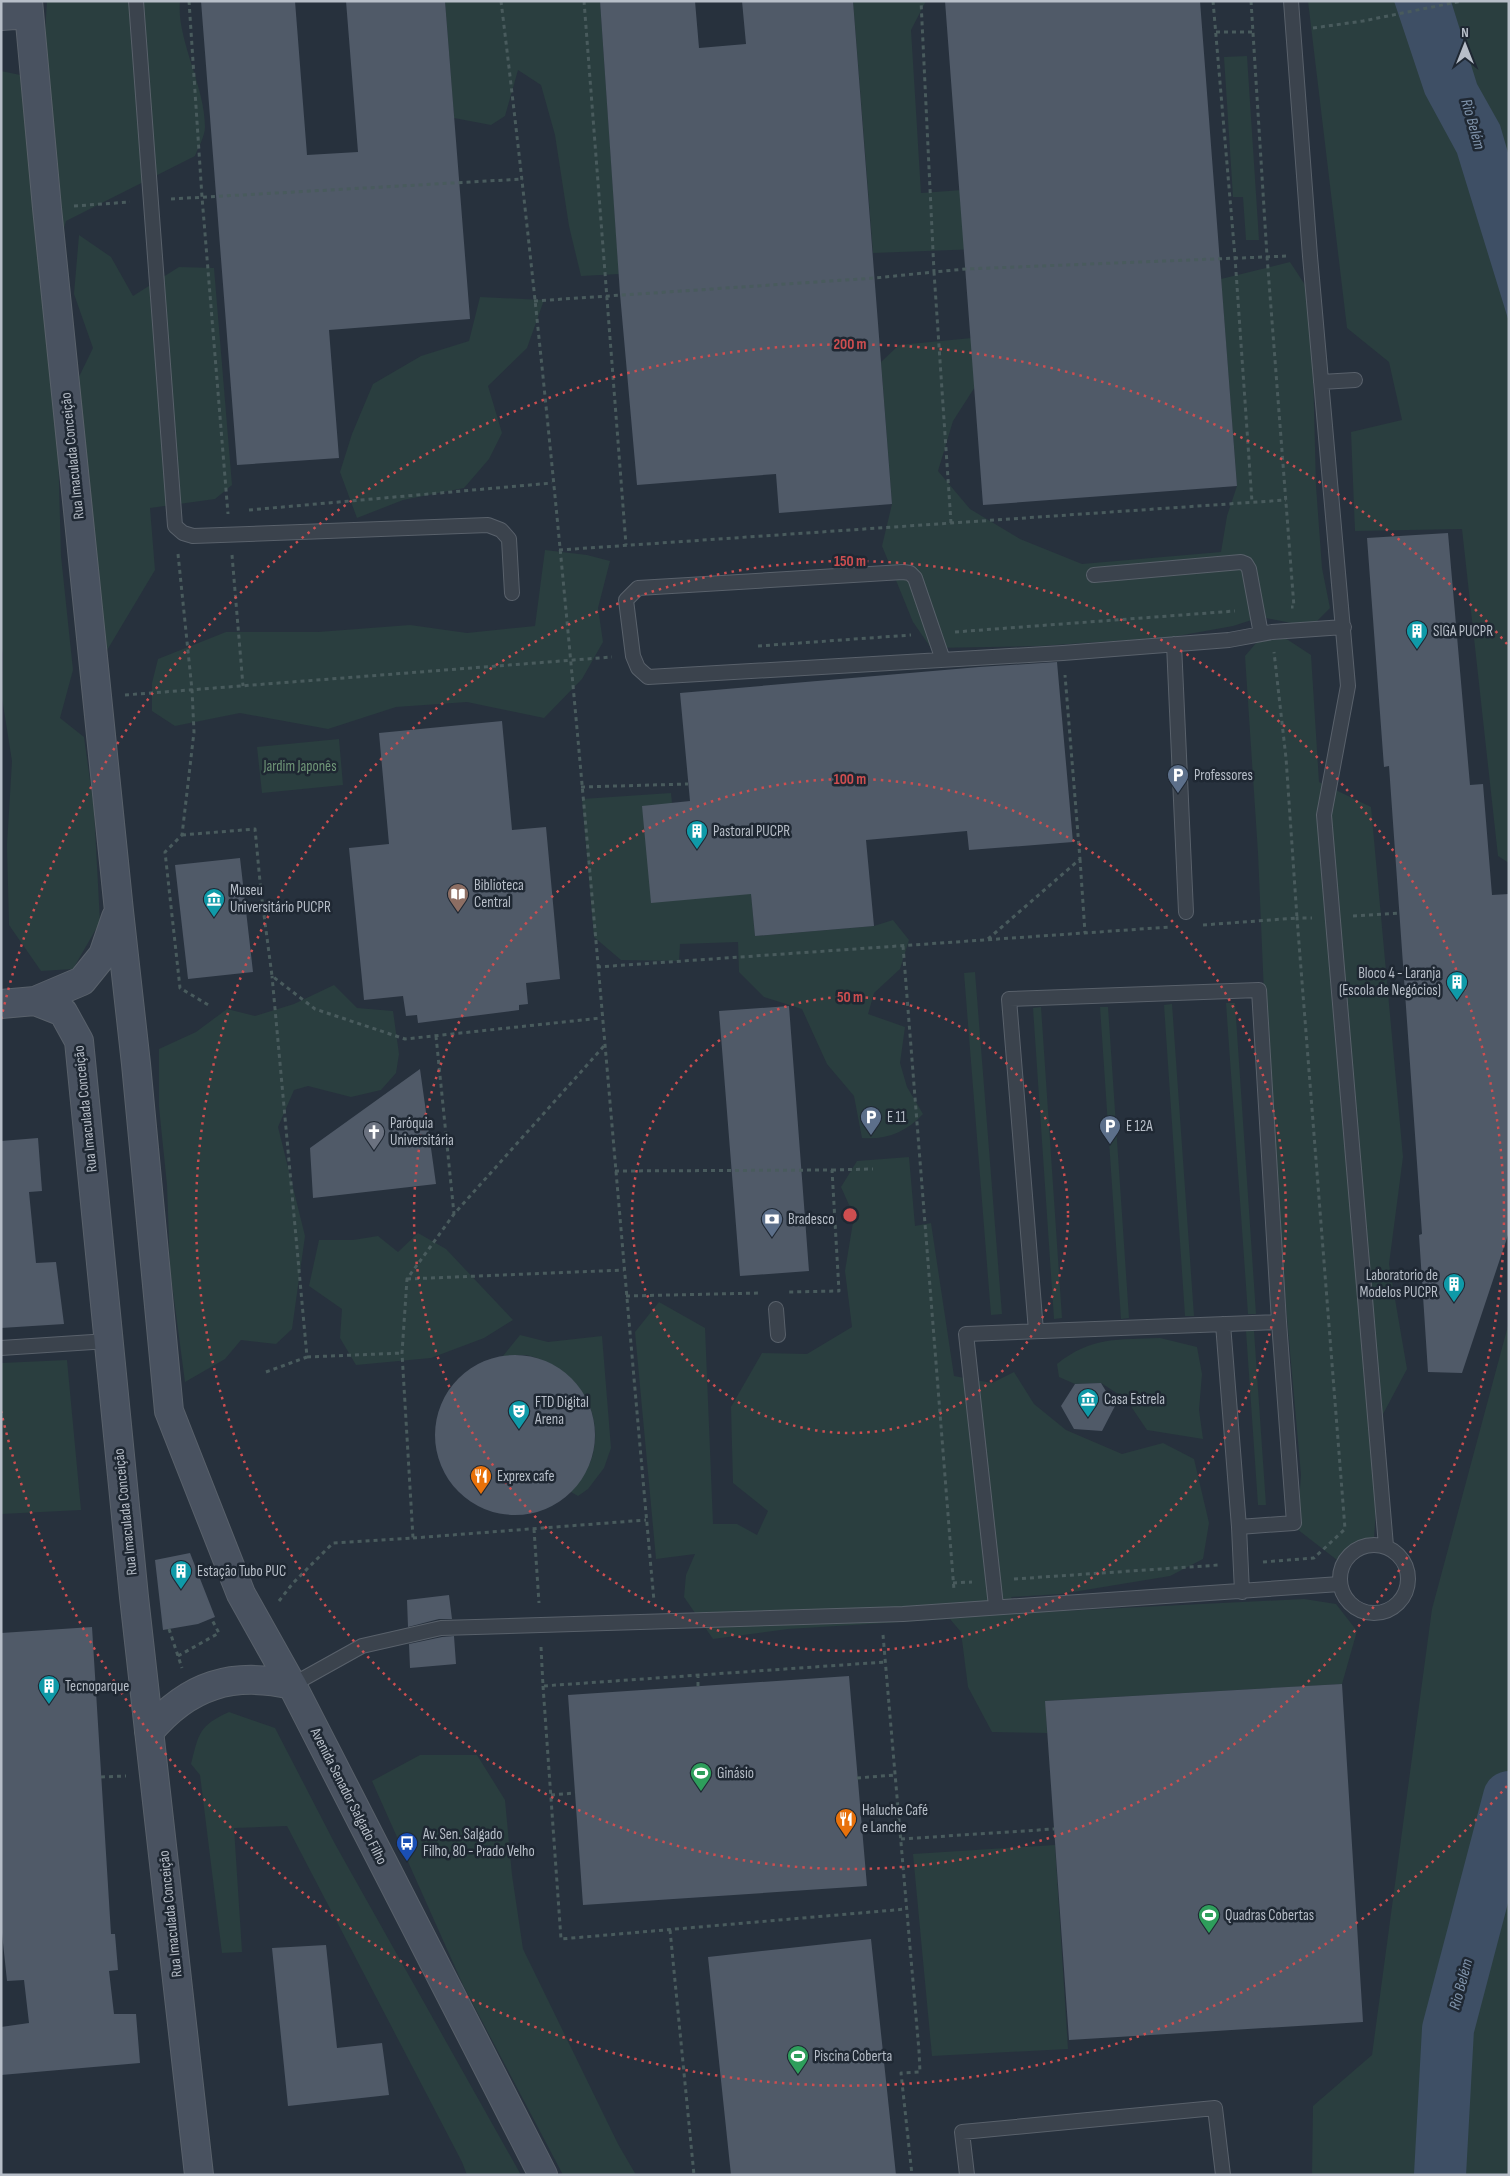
<svg xmlns="http://www.w3.org/2000/svg" width="1510" height="2176" viewBox="0 0 1510 2176" font-family="'Sofia Sans Condensed',sans-serif">
<style>
.green{fill:#2a3e3f}
.water{fill:#3e4f65}
.lines{fill:none;stroke-linecap:round;stroke-linejoin:round}
.river{stroke:#3e4f65;stroke-width:52}
.building{fill:#505a68}
.lane-casing{stroke:#59616b;stroke-width:16}
.secondary-casing{stroke:#59616b;stroke-width:30}
.path{stroke:#495b5d;stroke-width:3;stroke-dasharray:4 4;stroke-linecap:butt}
.lane{stroke:#3b434d;stroke-width:14}
.secondary{stroke:#495260;stroke-width:28}
.ring{fill:none;stroke:#ce4e50;stroke-width:2.5;stroke-dasharray:2.5 5}
.labels{text-anchor:middle;stroke-width:5;stroke-linejoin:round;paint-order:stroke}
.street-label{font-size:15px;fill:#b7bec8;stroke:#1f2833}
.poi-label{font-size:15px;fill:#b7bec8;stroke:#1f2833;text-anchor:start}
.park-label{font-size:15px;fill:#709778;stroke:#1f2833}
.water-label{font-size:16px;font-style:italic;fill:#8195ad;stroke:#1f2833}
.centre{fill:#ce4e50;stroke:#1f2833;stroke-width:2.5}
.ring-label{font-size:15px;text-anchor:middle;font-weight:bold;fill:#ce4e50;stroke:#1f2833;stroke-width:5;stroke-linejoin:round;paint-order:stroke}
</style>
<rect width="100%" height="100%" fill="#27313d"/>
<path class="green" d="M47,1h133c-4,37 25,85 25,126 0,9 -7,21 -10,29l-129,65 -18,64 10,162 3,109 12,114 -13,48 24,19 10,72 6,113 -27,47 -32,2 -32,-46 -2,-80 5,-84 -10,-63 1,-43 -2,-12v-572l24,5 19,-28z
M445,1h155l19,273 -38,2 -12,-50 -14,-91 -14,-50 -23,-15 -13,46 -14,9 -37,-7z
M853,1h73l-15,29 10,163 55,-4 3,60 -106,4z
M1308,1h201v862l-11,-7 -36,-327 -107,2 -4,-99 51,-12 -13,-58 -42,-34z
M1247,56l12,184h-13l-3,-43h-10l-9,-140z
M79,235l32,22 22,39 46,-29 35,1 18,217 -17,14 -65,9 5,62 -49,82 -31,-267 18,-37 -19,-54z
M1290,262l21,32 5,192 6,82 8,40 -19,19 -50,-10 -28,9 -61,11 -132,9 -109,2 -18,-26 -31,-76 10,-42 -11,-142 18,-17 73,-7 10,38 -29,45 -15,50 32,38 50,30 62,25 139,-12 6,-36 10,-30 -16,-207z
M480,297l64,3 -17,48 -39,38 14,47 -13,26 -25,29 -61,12 -46,18 -17,-46 12,-38 21,-50 48,-28 48,-15z
M545,550l42,5 23,6 -12,47 5,34 -21,37 -38,39 -77,-16 -71,5 -68,22 -88,-16 -65,13 -23,-15v-28l6,-24 68,-27h92l92,-7 57,8 68,-7z
M1285,638l26,17 8,127 52,25 32,350 -14,107 18,105 -25,47 -8,123 -37,21 -40,-31 4,-54 -25,-281 -12,-200 -6,-141 -13,-197 12,-14z
M339,739l4,46 -81,8 -5,-46z
M671,793l1,10 79,91 4,42 119,-10 19,-6 16,20 -9,29 -26,24 -6,21 37,13 -5,36 7,24 16,27c-17,18 -36,26 -61,24l-8,-42 -27,-32 -25,-55 -38,-12 -25,-25 -1,-30 -58,2 -1,17 -58,-1 -27,-23 -12,-138z
M975,972l27,342 -11,1 -27,-342z
M334,985l23,23 36,3 6,43 -3,19 -15,17 -30,7 -43,-11 -14,4 -16,37 27,109 -13,93 -16,15 -35,-4 -16,19 -40,23 -15,-113 -3,-84 -8,-78v-58l37,-17 31,-23 28,7 39,-12z
M1226,1003h9l21,311h-8z
M1172,1004l22,312h-9l-21,-311z
M1041,1007l21,311 -8,1 -21,-311z
M1100,1007h8l21,311 -8,1z
M909,1157l6,69 16,-3 23,153 38,7 22,-11 20,32 32,26 56,24 41,-11 31,16 15,64 -6,36 -33,17 -109,18 -50,3 10,16 283,-14 32,5 21,27 -15,53 -296,17 1,32 -55,-1 -24,-45 -7,-55 -11,-13 -162,10 -75,10 -29,-42 2,-22 9,-21 -39,5 -21,-227 24,-30 46,26 8,196h24l20,11 11,-24 -35,-28 -2,-76 31,-54 45,1 45,-27 -7,-56 9,-55 -13,-29 16,-26z
M418,1233l28,16 67,71 -29,18 -53,20 -75,7 -16,-27 2,-29 -33,-23 10,-46h34l25,-4 20,16z
M1509,1322v853h-197l1,-69 59,-51 60,-446z
M1246,1331h8l12,174h-8z
M520,1335l28,7 54,-6 9,112 -7,20 -16,21 -10,7 -7,-4c10,-13 21,-27 23,-44 8,-43 -23,-82 -64,-92 -8,-2 -19,0 -27,0z
M1160,1338l37,9 5,27 -3,36 4,29 -56,-9 -21,-31 -25,-16 -26,1 -16,-7 -2,-13c35,-28 61,-24 103,-26z
M67,1360l14,150 -80,4v-151z
M229,1712l46,16 60,116 186,331h-54l-5,-13 -175,-336 -53,2 8,124 -20,1 -22,-178 -9,-11c8,-30 7,-38 38,-52z
M420,1755h57l28,45 7,75 11,74 95,195 18,31h-73l-100,-190 -91,-204z
M1055,1845l13,204 -136,7 -19,-202z"/>
<path class="water" d="M1394,1h57l26,83 23,41 9,31v166l-52,-169 -32,-59z"/>
<g class="lines">
<path class="river" d="M1440,2175l8,-146 61,-232"/>
</g>
<path class="building" d="M201,1h94l12,154 51,-3 -12,-151h99l25,318 -141,11 10,128 -102,7z
M600,1h95l4,47 47,-4 -4,-43h111l39,503 -113,9 -3,-39 -139,11 -17,-191z
M945,1h255l37,485 -254,19z
M1448,533l22,252 13,-1 9,111 17,-1v338l-47,141 -34,-1 -9,-137 3,-1 -33,-468 -5,1 -17,-229z
M1057,662l16,180 -104,8 -2,-19 -101,9 8,86 -119,10 -4,-42 -100,9 -9,-97 48,-5 -10,-108 299,-26z
M502,721l10,109 34,-3 14,152 -34,4 2,21 -9,1v5l-101,13 -1,-8 -11,1 -3,-20 -39,4 -15,-152 40,-4 -10,-111z
M240,858l13,114 -65,7 -13,-114z
M789,1006l20,265 -69,5 -21,-265z
M420,1069l16,115 -123,14 -3,-50z
M38,1138l4,53 -13,1 7,71 20,-1 8,62 -63,4v-187z
M435 1435a80 80 0 1 1 160 0a80 80 0 1 1-160 0Z
M1101,1383l14,23 -13,25 -28,-2 -13,-23 14,-22z
M190,1553l25,64 -17,7 -35,6 -8,-70z
M449,1595l3,24h-13l-31,8 -1,-27z
M92,1627l19,307h4l3,36 -9,1 5,43h22l4,49 -139,12v-48l28,-4 -5,-43 -17,1 -6,-57v-291z
M454,1636l2,28 -46,4 -1,-24 33,-7z
M849,1676l18,210 -284,19 -15,-210z
M1342,1684l21,338 -294,18 -24,-339z
M871,1939l25,236h-165l-23,-218z
M326,1945l11,103 45,-5 7,52 -101,11 -16,-158z"/>
<g class="lines">
<g class="lane-casing">
<path id="lane" d="M136,1l39,525 8,7 10,3 295,-11 13,5 8,9 3,54
M1291,1l19,255 38,430 -24,129 62,731
M1321,382l34,-2
M1094,575l147,-13 5,2 3,5 12,65
M1174,644l12,268
M943,660l-28,-82 -5,-5 -7,-1 -265,16 -12,12 7,56 5,12 10,9 415,-24 166,-13 43,-8 72,-5
M776,1309l2,26
M1223,1324l16,203 3,65
M1,1348l107,-7
M1239,1527l55,-4 -15,-201
M1340 1579a34 34 0 1 1 68 0a34 34 0 1 1-68 0Z
M996,1606l-30,-272 313,-12 -20,-332 -250,9 27,332
M292,1685l70,-39 79,-18 462,-14 437,-30
M967,2175l-5,-43 253,-24 8,67"/>
</g>
<g class="secondary-casing">
<path id="secondary" d="M28,1l19,207 72,703 17,153 33,347 72,183 51,91 251,490
M1,16l28,-2
M35,1001l28,11 16,29 55,556 65,578
M1,1004l34,-3 47,-20 21,-26 13,-38
M149,1732c39,-47 84,-61 143,-47"/>
</g>
<path class="path" d="M189,1l13,196 26,317
M501,1c65,532 104,1067 153,1600
M584,1l42,544
M1213,1l22,256 17,245
M1251,1l16,255 27,351h-3
M1313,28l50,-7 99,-20
M1216,32h36
M171,199l352,-20
M74,206l56,-4
M534,301l341,-23 59,-6 -13,-271
M249,510l303,-27
M951,523l-17,-251 32,-3 323,-13
M559,550l727,-50
M178,554l14,136 2,42 -12,103 -17,17 15,136 30,18
M232,555l11,131
M955,632l280,-21
M758,646l153,-11
M125,695l487,-38
M581,787l107,-3
M182,835l73,-6 6,63 11,84 43,33 90,30 196,-21
M1080,859l5,74
M1353,916l47,-3
M1203,925l94,-7 -11,-160 -12,-106
M988,939l92,-80 -15,-184
M903,946l51,644
M597,967l573,-40
M436,1036l18,178
M832,1170l41,-1
M615,1171l217,-1 7,121 -50,1
M407,1279l217,-9
M626,1296l134,-3
M307,1357l95,-4
M266,1372l41,-15 -35,-381
M534,1529l5,74
M413,1538l233,-18
M1263,1562l51,-4 31,-29 -48,-611h15
M1014,1579l205,-14
M953,1583l19,-1
M279,1601l14,-18 40,-40 80,-5 -11,-185 5,-74 47,-65 150,-168
M169,1629l13,39
M883,1635l36,416 1,21 -19,1 11,102
M541,1647l2,39 342,-24
M178,1656l41,-23 -8,-15
M543,1686l18,253 345,-30
M698,1686v-11
M101,1777l25,-1
M857,1778l38,-3
M551,1795l24,-2
M901,1839l153,-10
M670,1930l24,245"/>
<use href="#lane" class="lane"/>
<use href="#secondary" class="secondary"/>
</g>
<g class="ring">
<circle cx="850" cy="1215" r="218"/>
<circle cx="850" cy="1215" r="436"/>
<circle cx="850" cy="1215" r="654"/>
<path d="M1507 1786A871 871 0 0 1 1 1411M1 1019A871 871 0 0 1 1507 644"/>
</g>
<defs>
<g id="building-pin" transform="scale(1.125)"><path d="M0 17L-7.5 6A9.5 9.5 0 1 1 7.5 6Z" fill="#0f9aa8" stroke="#1f2833"/><path d="M-4-6H4V6H1V3H-1V6H-4ZM-2.5-4.3h1.7v1.8h-1.7ZM.8-4.3h1.7v1.8H.8ZM-2.5-1h1.7V.8h-1.7ZM.8-1h1.7V.8H.8Z" fill="#fff"/></g>
<g id="parking-pin" transform="scale(1.125)"><path d="M0 17L-7.5 6A9.5 9.5 0 1 1 7.5 6Z" fill="#5c6f8a" stroke="#1f2833"/><path d="M-3.5-5.5H1a3.5 3.5 0 0 1 0 7H-1V5.5H-3.5ZM-1-3.4V-.6H.8a1.4 1.4 0 0 0 0-2.8Z" fill="#fff"/></g>
<g id="library-pin" transform="scale(1.125)"><path d="M0 17L-7.5 6A9.5 9.5 0 1 1 7.5 6Z" fill="#8d6e63" stroke="#1f2833"/><path d="M-6-4Q-3-5.5-.7-3.5V5Q-3 3-6 4ZM6-4Q3-5.5 .7-3.5V5Q3 3 6 4Z" fill="#fff"/></g>
<g id="museum-pin" transform="scale(1.125)"><path d="M0 17L-7.5 6A9.5 9.5 0 1 1 7.5 6Z" fill="#0f9aa8" stroke="#1f2833"/><path d="M0-6L6-3V-2H-6V-3ZM-5-1h2V3h-2ZM-1-1h2V3h-2ZM3-1h2V3H3ZM-6 4H6V6H-6Z" fill="#fff"/></g>
<g id="church-pin" transform="scale(1.125)"><path d="M0 17L-7.5 6A9.5 9.5 0 1 1 7.5 6Z" fill="#6b7280" stroke="#1f2833"/><path d="M-1.2-6h2.4v3.5h3.3v2.4h-3.3V6h-2.4V-.1h-3.3v-2.4h3.3Z" fill="#fff"/></g>
<g id="bank-pin" transform="scale(1.125)"><path d="M0 17L-7.5 6A9.5 9.5 0 1 1 7.5 6Z" fill="#5c6f8a" stroke="#1f2833"/><path d="M-6-4H6V4H-6ZM0-2.3a2.3 2.3 0 1 0 0 4.6a2.3 2.3 0 1 0 0-4.6Z" fill="#fff"/></g>
<g id="theatre-pin" transform="scale(1.125)"><path d="M0 17L-7.5 6A9.5 9.5 0 1 1 7.5 6Z" fill="#0f9aa8" stroke="#1f2833"/><path d="M-5-5.5Q0-4 5-5.5V0Q5 5 0 6Q-5 5-5 0ZM-3.3-2.5H-1v1.5H-3.3ZM1-2.5H3.3v1.5H1ZM-2.8 1Q0 5.5 2.8 1Z" fill="#fff"/></g>
<g id="restaurant-pin" transform="scale(1.125)"><path d="M0 17L-7.5 6A9.5 9.5 0 1 1 7.5 6Z" fill="#e8710a" stroke="#1f2833"/><path d="M-5-6h1v4h1v-4h1v4h1v-4h1v5L-1.5 .5V6h-2V.5L-5-1ZM5-6V6H3V1.5H1.5Q1.5-4 5-6Z" fill="#fff"/></g>
<g id="stadium-pin" transform="scale(1.125)"><path d="M0 17L-7.5 6A9.5 9.5 0 1 1 7.5 6Z" fill="#2e9e5b" stroke="#1f2833"/><path d="M0-5a6.5 5 0 1 0 0 10a6.5 5 0 1 0 0-10ZM-3.5-1.8h7v3.6h-7Z" fill="#fff"/></g>
<g id="bus-pin" transform="scale(1.125)"><path d="M0 17L-7.5 6A9.5 9.5 0 1 1 7.5 6Z" fill="#1a4fb4" stroke="#1f2833"/><path d="M-5-6H5V4H4V6H2V4H-2V6H-4V4H-5ZM-3.5-4V0h7V-4ZM-3.5 1.2v1.5H-2V1.2ZM2 1.2v1.5H3.5V1.2Z" fill="#fff"/></g>
</defs>
<g fill-rule="evenodd">
<use href="#building-pin" x="1417" y="631"/>
<use href="#parking-pin" x="1178" y="775"/>
<use href="#building-pin" x="697" y="831"/>
<use href="#library-pin" x="458" y="894"/>
<use href="#museum-pin" x="214" y="899"/>
<use href="#building-pin" x="1457" y="982"/>
<use href="#parking-pin" x="871" y="1117"/>
<use href="#parking-pin" x="1110" y="1126"/>
<use href="#church-pin" x="374" y="1132"/>
<use href="#bank-pin" x="772" y="1219"/>
<use href="#building-pin" x="1454" y="1284"/>
<use href="#museum-pin" x="1088" y="1399"/>
<use href="#theatre-pin" x="519" y="1411"/>
<use href="#restaurant-pin" x="481" y="1476"/>
<use href="#building-pin" x="181" y="1571"/>
<use href="#building-pin" x="49" y="1686"/>
<use href="#stadium-pin" x="701" y="1773"/>
<use href="#restaurant-pin" x="846" y="1819"/>
<use href="#bus-pin" x="407" y="1843"/>
<use href="#stadium-pin" x="1209" y="1915"/>
<use href="#stadium-pin" x="798" y="2056"/>
</g>
<g class="labels">
<g class="street-label">
<text transform="translate(72 456) rotate(-96)" y="5">Rua Imaculada Conceição</text>
<text transform="translate(85 1109) rotate(-96)" y="5">Rua Imaculada Conceição</text>
<text transform="translate(125 1512) rotate(-96)" y="5">Rua Imaculada Conceição</text>
<text transform="translate(349 1796) rotate(63)" y="5">Avenida Senador Salgado Filho</text>
<text transform="translate(170 1914) rotate(-96)" y="5">Rua Imaculada Conceição</text>
</g>
<g class="poi-label">
<text x="1433" y="636">SIGA PUCPR</text>
<text x="1194" y="780">Professores</text>
<text x="713" y="836">Pastoral PUCPR</text>
<text x="474" y="890">Biblioteca<tspan x="474" dy="17">Central</tspan></text>
<text x="230" y="895">Museu<tspan x="230" dy="17">Universitário PUCPR</tspan></text>
<text x="1441" y="978" text-anchor="end">Bloco 4 - Laranja<tspan x="1441" dy="17">(Escola de Negócios)</tspan></text>
<text x="887" y="1122">E 11</text>
<text x="390" y="1128">Paróquia<tspan x="390" dy="17">Universitária</tspan></text>
<text x="1126" y="1131">E 12A</text>
<text x="788" y="1224">Bradesco</text>
<text x="1438" y="1280" text-anchor="end">Laboratorio de<tspan x="1438" dy="17">Modelos PUCPR</tspan></text>
<text x="1104" y="1404">Casa Estrela</text>
<text x="535" y="1407">FTD Digital<tspan x="535" dy="17">Arena</tspan></text>
<text x="497" y="1481">Exprex cafe</text>
<text x="197" y="1576">Estação Tubo PUC</text>
<text x="65" y="1691">Tecnoparque</text>
<text x="717" y="1778">Ginásio</text>
<text x="862" y="1815">Haluche Café<tspan x="862" dy="17">e Lanche</tspan></text>
<text x="423" y="1839">Av. Sen. Salgado<tspan x="423" dy="17">Filho, 80 - Prado Velho</tspan></text>
<text x="1225" y="1920">Quadras Cobertas</text>
<text x="814" y="2061">Piscina Coberta</text>
</g>
<g class="park-label">
<text x="300" y="771">Jardim Japonês</text>
</g>
<g class="water-label">
<text transform="translate(1474 124) rotate(74)" y="6">Rio Belém</text>
<text transform="translate(1460 1984) rotate(-75)" y="6">Rio Belém</text>
</g>
</g>
<circle cx="850" cy="1215" r="8" class="centre"/>
<g class="ring-label">
<text x="850" y="349">200 m</text>
<text x="850" y="566">150 m</text>
<text x="850" y="784">100 m</text>
<text x="850" y="1002">50 m</text>
</g>
<rect width="1510" height="2176" fill="none" stroke="#b7bec8" stroke-width="5"/>
<g transform="translate(1465 45)" stroke="#1f2833" stroke-width="4" paint-order="stroke">
<path d="M0-4L9 19L0 12L-9 19Z" fill="#b7bec8"/>
<text y="-8" font-size="14" font-weight="bold" text-anchor="middle" fill="#b7bec8">N</text>
</g>
</svg>
